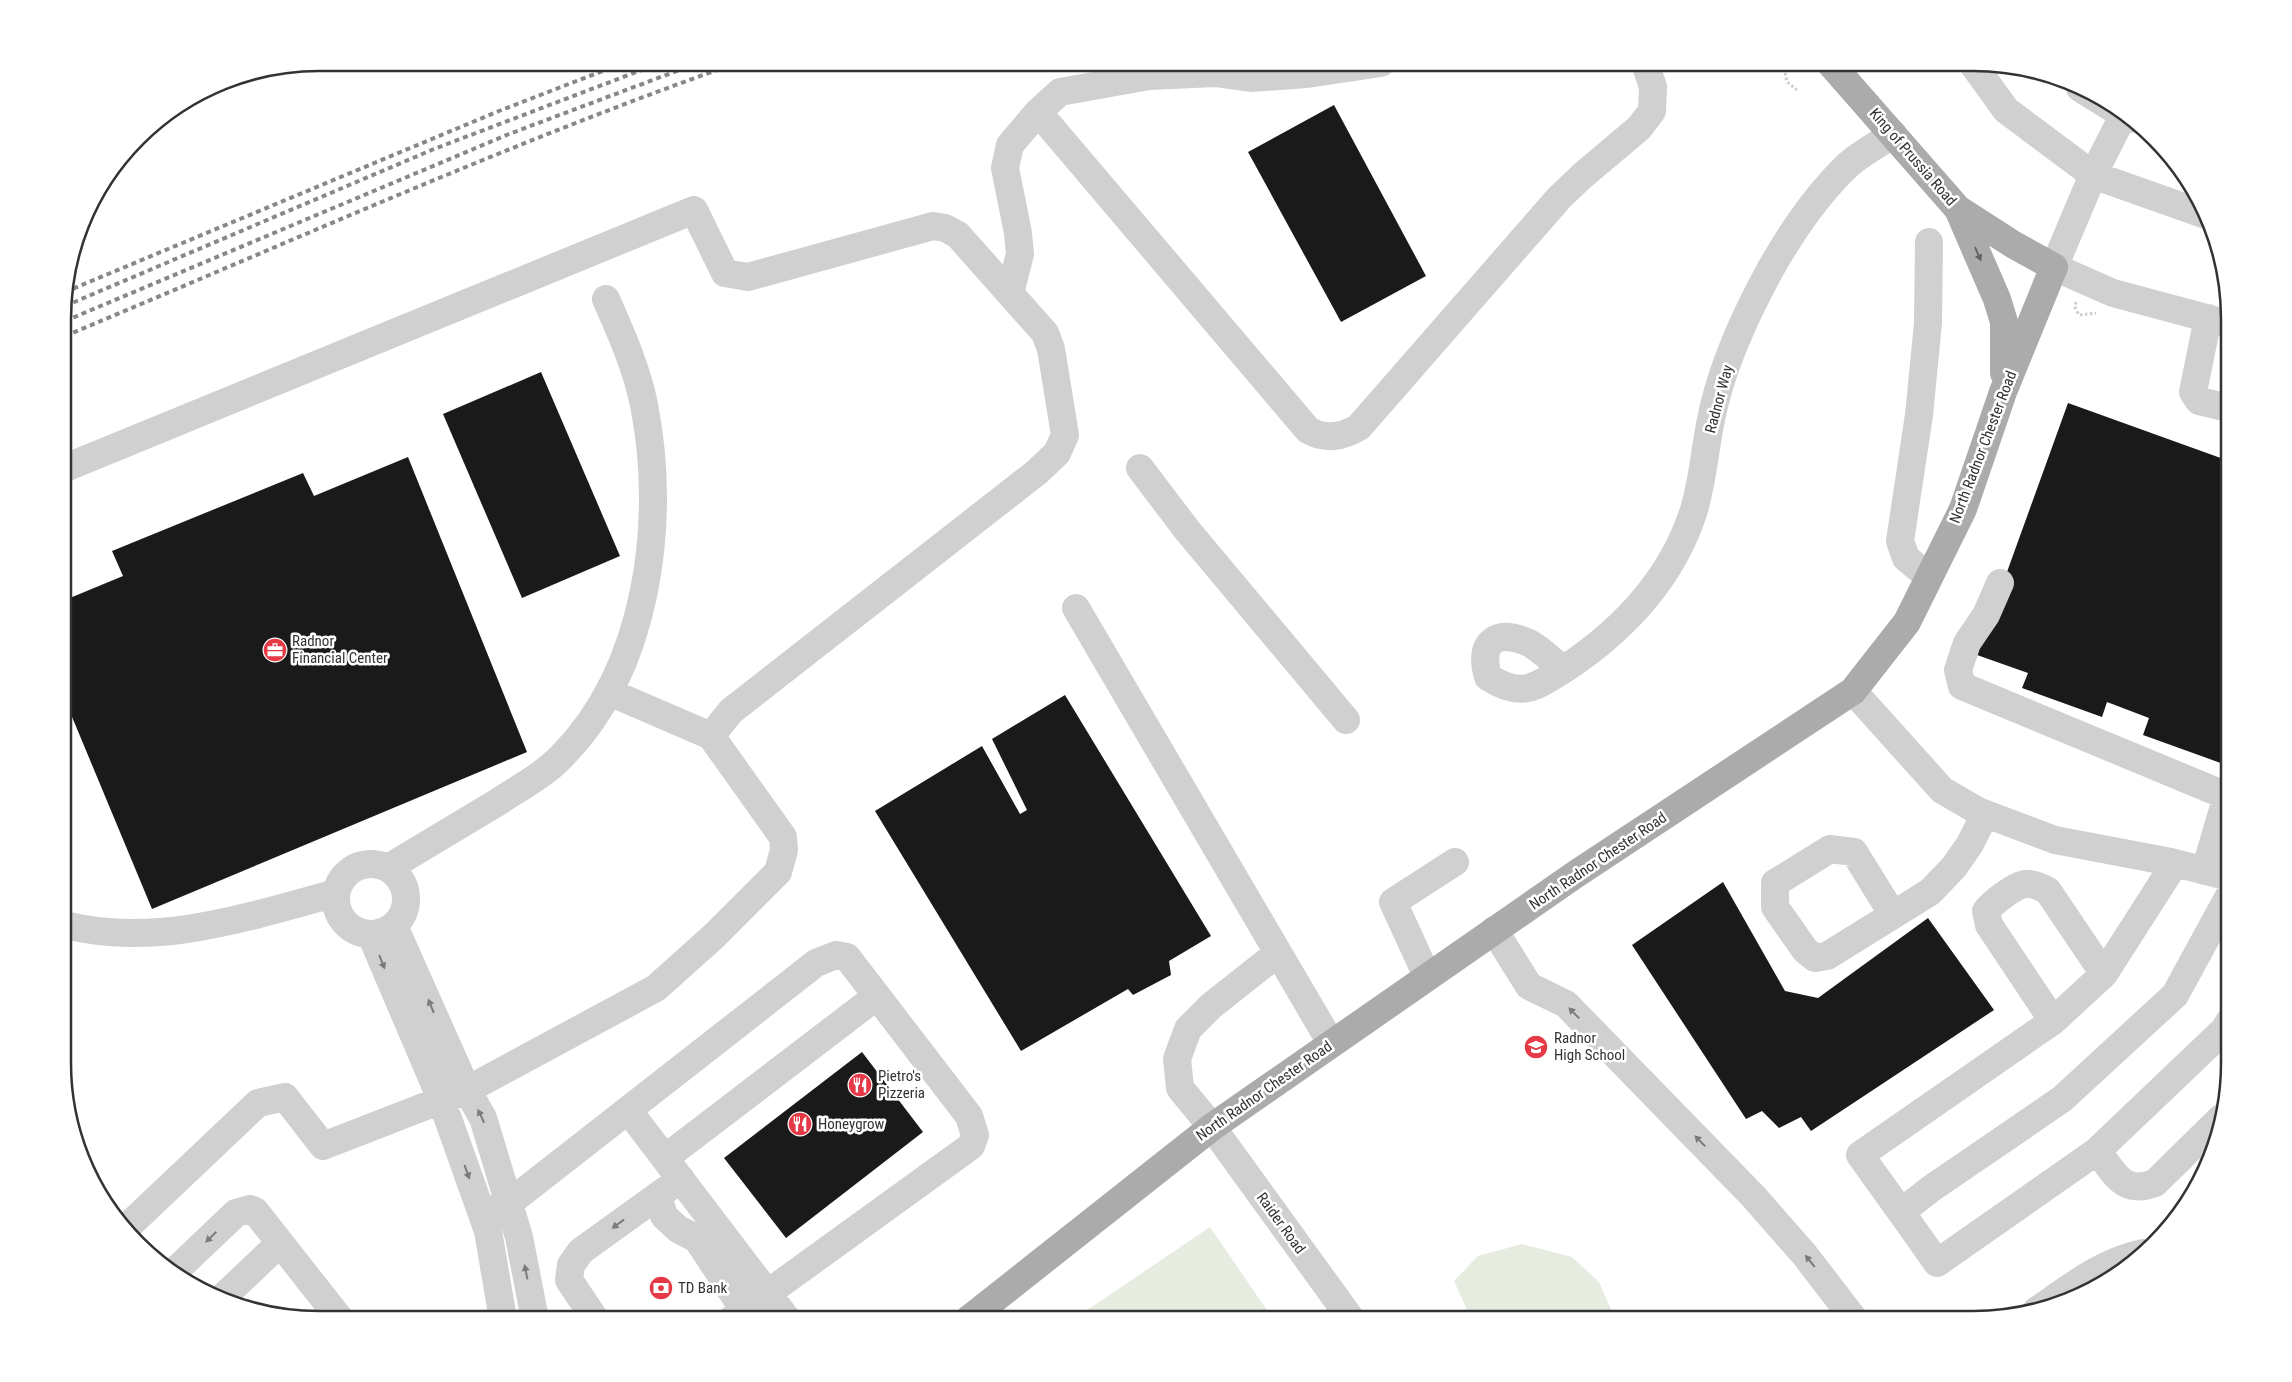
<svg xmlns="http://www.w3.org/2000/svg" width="2292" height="1382" viewBox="0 0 2292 1382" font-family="'Roboto Condensed',sans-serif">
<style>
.green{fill:#e6ecdf}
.building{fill:#1a1a1a}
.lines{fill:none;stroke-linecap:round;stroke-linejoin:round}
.path{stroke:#cdcdcd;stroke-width:3;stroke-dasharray:2.5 2.5;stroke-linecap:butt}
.minor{stroke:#d0d0d0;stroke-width:28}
.major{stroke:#ababab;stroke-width:28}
.rail{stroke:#888;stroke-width:4;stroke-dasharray:5 4;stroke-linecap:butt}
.oneway{fill:#636363}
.oneway2{fill:#7a7a7a}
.labels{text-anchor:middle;stroke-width:5;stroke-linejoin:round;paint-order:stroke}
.street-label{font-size:15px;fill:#333;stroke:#fff}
.poi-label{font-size:15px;fill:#333;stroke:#fff;text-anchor:start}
.rim{fill:none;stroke:#333;stroke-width:2.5}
</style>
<rect width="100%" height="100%" fill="#fff"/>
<path class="green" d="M1210,1227l63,92h-199z
M1522,1244l50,13 27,25 16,37h-144l-17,-38 24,-25z"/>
<path class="building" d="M1334,105l92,171 -85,46 -93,-170z
M541,372l79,184 -98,42 -79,-184z
M2068,403l161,58v305l-86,-31 6,-17 -42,-16 -5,15 -80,-29 6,-15 -51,-18z
M408,457l119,295 -375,157 -87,-209v-100l58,-24 -11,-25 191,-78 11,23z
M1065,695l146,241 -42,25 2,14 -38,20 -5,-6 -107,62 -146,-240 107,-65 38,68 7,-4 -35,-71z
M1723,882l62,109 33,7 110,-80 66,92 -183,121 -10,-14 -22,11 -17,-17 -16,8 -114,-174z
M862,1052l61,80 -137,106 -62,-80z"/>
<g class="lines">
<path class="path" d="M1783,63l4,19 10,8
M2076,302l-1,5 4,8 17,-2"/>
<path class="minor" d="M1972,63l34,47 87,65 113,40
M2080,88l50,31
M1038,112l270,318c17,10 35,7 51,-3l200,-229 23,-22 57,-48 13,-17 1,-24 -8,-24
M2124,114l-31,61 -39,92 59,26 116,31
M1929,242l-1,81 -9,92 -19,126 6,17 23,19
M1010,293l10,-39 -2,-21 -13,-65 5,-23 28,-33 22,-20 89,-16 66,-3 36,5 56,-4 74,-11
M2208,318l-15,74 6,9 30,7
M65,468l629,-258 31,63 23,4 185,-51 12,2 13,7 87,98 6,16 14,86 -8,18 -20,19 -306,239 -20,25 -102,-44
M1140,468l47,62 159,190
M2000,583l-14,32 -19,28 -9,27 4,16 265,110
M1076,608l255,435
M1563,669c-11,-8 -22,-20 -34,-26 -33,-15 -51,-1 -41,34 34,22 47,10 78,-9 57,-38 105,-89 127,-155 11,-34 12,-72 21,-107 11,-47 33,-94 56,-136 22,-39 47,-76 79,-106 13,-11 30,-20 44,-30
M1853,691l89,99 36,21 77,29 116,22 58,15
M336 899a35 35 0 1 1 70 0a35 35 0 1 1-70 0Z
M388,868c37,-22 73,-44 110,-66 21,-14 46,-27 64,-46 86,-87 105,-235 82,-351 -7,-36 -23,-72 -38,-106
M2205,871l22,-75 2,1
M1893,915l-39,-63 -24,-3 -55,34v24l30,43 10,8 12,-2 103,-64 24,-25 16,-23 15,-30
M65,925c91,23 183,-8 271,-32
M394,926l73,164 16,28 36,119 16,82
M1494,930l35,56 37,18 187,192 51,58 50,65
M371,935l70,164 47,132 15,88
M1278,953l-67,53 -23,23 -11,30 3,29 32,39 139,192
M2104,974l-51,47 -193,134 41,57 31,-24 130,-89 113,-104 54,-99
M1427,976l-34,-74 62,-40
M2053,1021l-64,-96 -3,-14c7,-9 28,-25 39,-27 8,-1 16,3 23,7l56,83 71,-111
M628,1110l159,209
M2097,1151c19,23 25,44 58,32l66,-65
M665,1158l212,-162
M658,1196l6,20 14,13 19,10 47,71
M1901,1212l36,51 160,-112 127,-121 5,-8
M482,1214l27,-11 307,-240 20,-8 11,2 122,159 6,19 -4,11 -239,173
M125,1229l133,-126 27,-6 38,49 144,-56 189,-102 58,-52 64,-64 6,-22 -1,-13 -72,-101
M174,1272l62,-59 14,-4 5,2 85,108
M222,1298l58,-55
M2036,1311c32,-22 67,-50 107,-58
M595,1319l-26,-39 2,-15 10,-14 100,-72"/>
<path class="major" d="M1958,209l39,90 7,23v51
M969,1319l243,-192 364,-253 277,-183 54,-69 56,-113 40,-117 51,-125 -40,-22 -56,-36 -128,-146"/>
<path class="rail" d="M65,292l434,-181 124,-48
M65,306l369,-157 226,-86
M65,321l444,-187 189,-71
M65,336c223,-93 444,-193 672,-273"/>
</g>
<defs><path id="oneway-solid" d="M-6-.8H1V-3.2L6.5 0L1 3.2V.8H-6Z" transform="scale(1.25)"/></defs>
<use class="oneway" href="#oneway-solid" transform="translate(1978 254) rotate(66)"/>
<g class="oneway2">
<use href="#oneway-solid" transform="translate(382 962) rotate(68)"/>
<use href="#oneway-solid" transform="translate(431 1006) rotate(-112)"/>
<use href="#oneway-solid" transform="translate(1574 1013) rotate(-134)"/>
<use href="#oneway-solid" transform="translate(481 1116) rotate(-115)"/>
<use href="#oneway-solid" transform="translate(1700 1141) rotate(-134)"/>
<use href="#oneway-solid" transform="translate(467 1172) rotate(70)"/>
<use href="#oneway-solid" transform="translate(618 1224) rotate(144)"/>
<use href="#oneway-solid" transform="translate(211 1237) rotate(136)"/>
<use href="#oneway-solid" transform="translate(1810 1261) rotate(-129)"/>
<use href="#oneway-solid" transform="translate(526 1272) rotate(-101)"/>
</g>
<defs>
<g id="office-disc" transform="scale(1.25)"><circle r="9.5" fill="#e63946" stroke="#fff"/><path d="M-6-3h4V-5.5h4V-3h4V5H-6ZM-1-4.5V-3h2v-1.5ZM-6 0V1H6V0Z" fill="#fff"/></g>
<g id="school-disc" transform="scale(1.25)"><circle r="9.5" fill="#e63946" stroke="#fff"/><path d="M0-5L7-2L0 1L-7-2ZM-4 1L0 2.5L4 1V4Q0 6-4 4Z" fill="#fff"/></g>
<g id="restaurant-disc" transform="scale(1.25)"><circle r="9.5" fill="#e63946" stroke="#fff"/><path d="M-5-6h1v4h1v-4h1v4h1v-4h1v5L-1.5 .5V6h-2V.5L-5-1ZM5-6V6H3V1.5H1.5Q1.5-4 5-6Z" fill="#fff"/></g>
<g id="bank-disc" transform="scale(1.25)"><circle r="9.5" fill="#e63946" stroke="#fff"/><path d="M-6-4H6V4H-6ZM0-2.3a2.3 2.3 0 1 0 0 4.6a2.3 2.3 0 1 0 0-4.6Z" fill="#fff"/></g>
</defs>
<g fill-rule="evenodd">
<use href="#office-disc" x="275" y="650"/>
<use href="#school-disc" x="1536" y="1047"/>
<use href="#restaurant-disc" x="860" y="1085"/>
<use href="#restaurant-disc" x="800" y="1124"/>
<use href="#bank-disc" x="661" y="1288"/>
</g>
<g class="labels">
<g class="street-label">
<text transform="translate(1913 157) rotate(49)" y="5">King of Prussia Road</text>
<text transform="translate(1719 399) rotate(-75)" y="5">Radnor Way</text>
<text transform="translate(1983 447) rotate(-69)" y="5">North Radnor Chester Road</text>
<text transform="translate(1598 861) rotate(-34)" y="5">North Radnor Chester Road</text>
<text transform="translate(1264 1091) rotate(-35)" y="5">North Radnor Chester Road</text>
<text transform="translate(1281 1223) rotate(54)" y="5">Raider Road</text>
</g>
<g class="poi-label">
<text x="292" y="646">Radnor<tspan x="292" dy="17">Financial Center</tspan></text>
<text x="1554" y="1043">Radnor<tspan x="1554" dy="17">High School</tspan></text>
<text x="878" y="1081">Pietro's<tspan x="878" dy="17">Pizzeria</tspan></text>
<text x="818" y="1129">Honeygrow</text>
<text x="678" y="1293">TD Bank</text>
</g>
</g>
<path d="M0 0H2292V1382H0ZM319 71H1973A248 248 0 0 1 2221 319V1063A248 248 0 0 1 1973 1311H319A248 248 0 0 1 71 1063V319A248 248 0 0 1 319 71Z" fill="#fff" fill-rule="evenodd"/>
<path class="rim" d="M319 71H1973A248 248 0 0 1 2221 319V1063A248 248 0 0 1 1973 1311H319A248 248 0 0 1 71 1063V319A248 248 0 0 1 319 71Z"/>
</svg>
